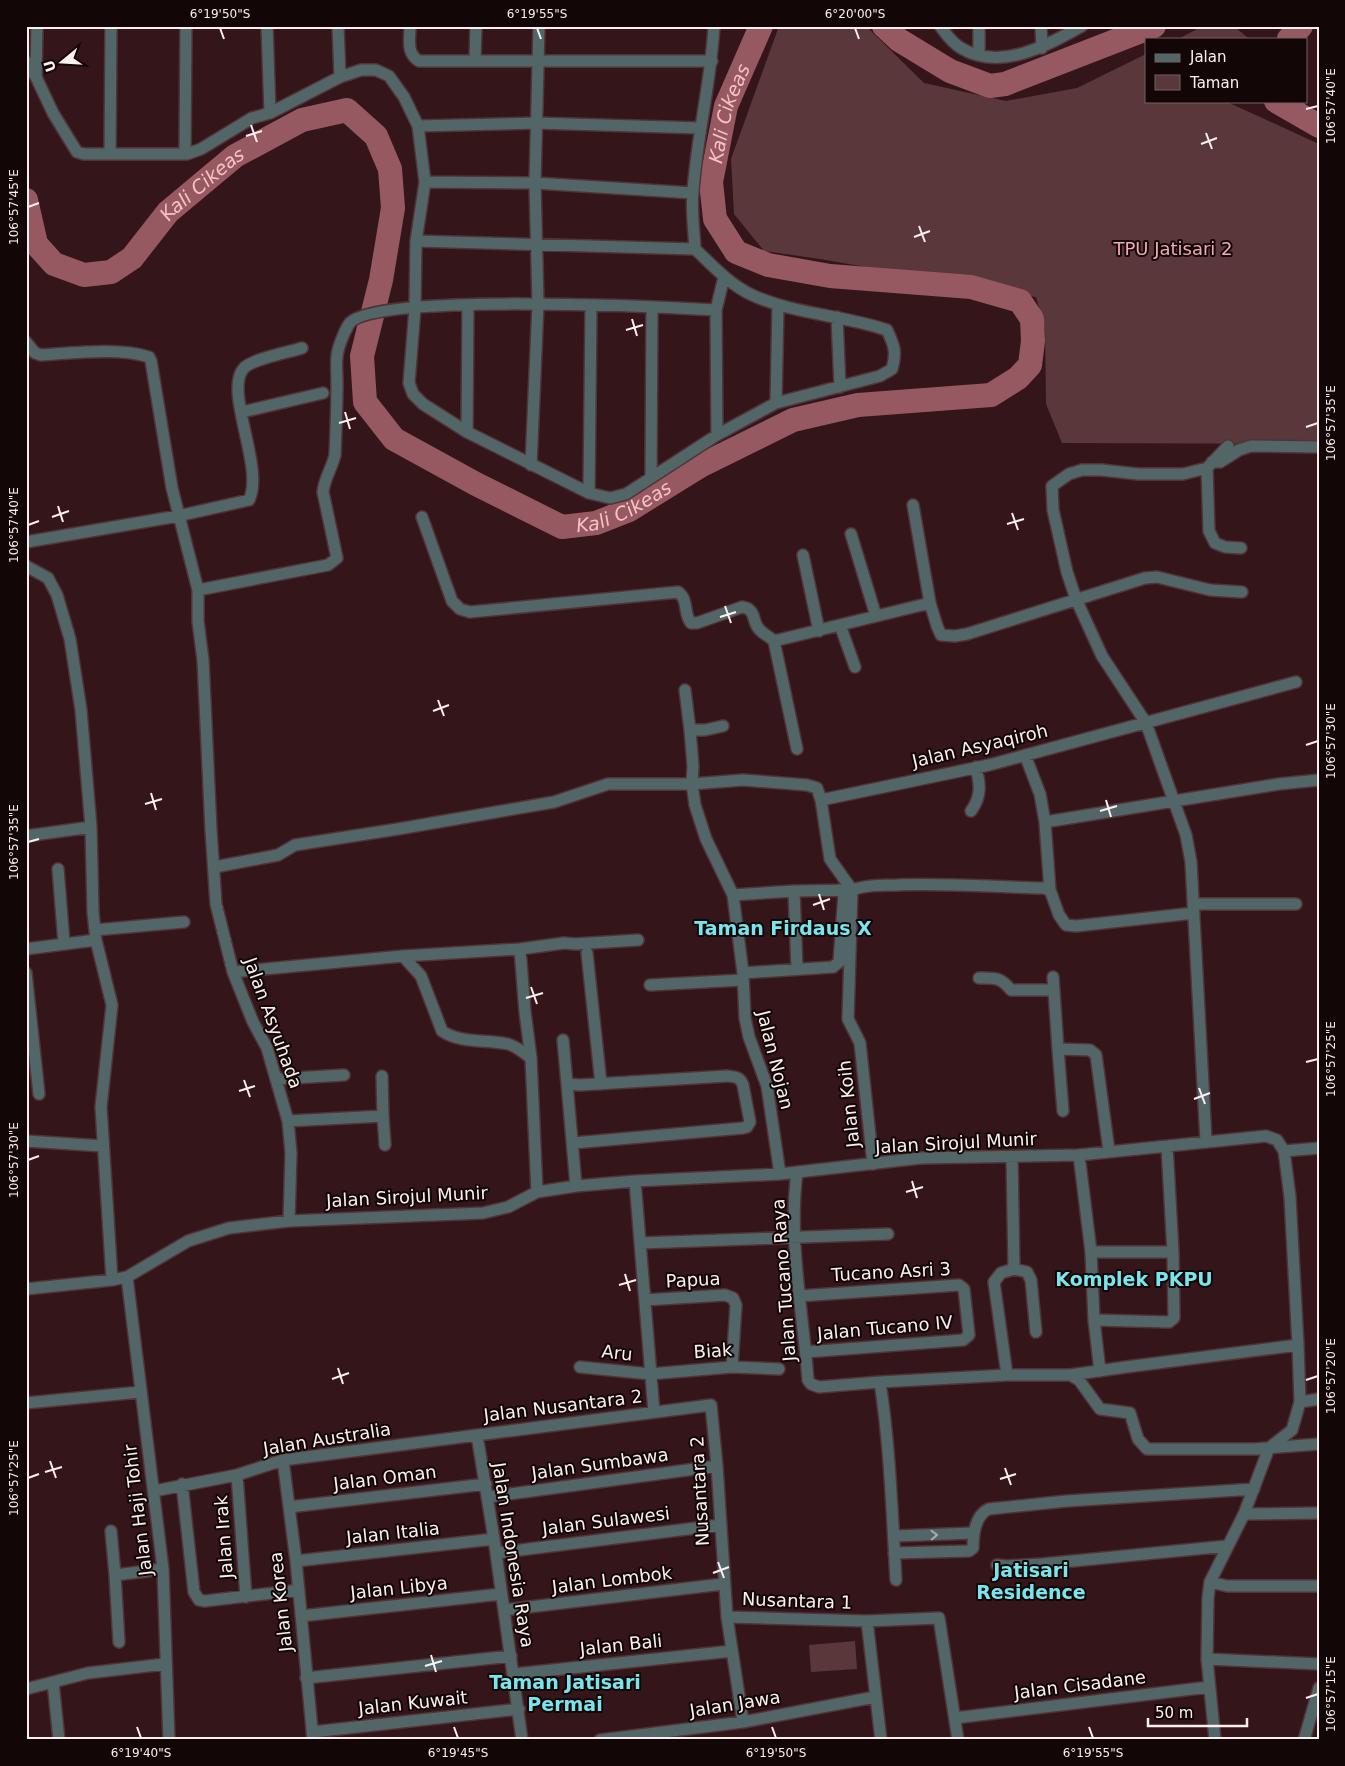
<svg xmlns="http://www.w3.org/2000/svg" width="1345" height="1766" viewBox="0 0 1345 1766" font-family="'DejaVu Sans',sans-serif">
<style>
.green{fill:#5a373b}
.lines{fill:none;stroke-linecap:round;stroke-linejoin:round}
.river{stroke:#965961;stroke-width:24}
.street-casing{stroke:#503438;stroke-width:14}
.street{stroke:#536667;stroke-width:11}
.oneway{stroke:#a8aaac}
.ticks{fill:none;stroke:#fceff0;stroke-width:2}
.labels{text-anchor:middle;stroke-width:4;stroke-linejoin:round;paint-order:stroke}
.park-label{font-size:18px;fill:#f4a9b2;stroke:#120607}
.street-label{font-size:18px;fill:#fceff0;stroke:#120607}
.water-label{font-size:19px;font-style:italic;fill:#f9c0c6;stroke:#120607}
.neighbourhood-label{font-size:19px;font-weight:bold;fill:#79e5ec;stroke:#120607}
.neatline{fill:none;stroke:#fceff0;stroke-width:2}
.ticks-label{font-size:12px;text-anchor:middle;fill:#fceff0}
</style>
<rect width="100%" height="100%" fill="#34151a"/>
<path class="green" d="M779,26h87l58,57 82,18 71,-13 69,-34v47h79l94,43v300l-257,-1 -16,-39 -1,-75 -9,-32 -216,-38 -56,-8 -30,-37 -3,-55z
M1203,26h31l15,13h-71z
M855,1641l2,28 -46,3 -2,-27z"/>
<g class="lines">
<g class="river">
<path d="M884,26l15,14 51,31 40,15 15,-2 149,-58"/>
<path d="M1289,39l12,-13"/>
<path d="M1276,101l43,25"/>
<path id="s1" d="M26,200l10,44 18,20 30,11 27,-3 21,-14 36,-46 67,-56 67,-36 45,-10 29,26 14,33 3,39 -12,72 -19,76 3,46 29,37 82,45 86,43 34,-4 33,-13 71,-44 93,-46 65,-15 133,-10 27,-17 12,-13 3,-24 -1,-22 -12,-18 -49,-14 -141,-11 -62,-11 -32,-13 -21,-33 -4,-37 15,-76 35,-80"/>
</g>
<g class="street-casing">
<path id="street" d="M267,26l3,87
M338,26l2,51
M410,26c0,14 -4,27 9,35h293
M940,26c6,8 12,17 21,22 39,24 87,-3 121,-22
M979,26v29
M1041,26l1,22
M26,61l10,16 17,36 19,31 5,8 7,2h103l14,-5 51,-31 18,-5 70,-36 21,-7h15l13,6 15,21 14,29 7,56 -9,59 -1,67 -6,75 4,11 10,10 44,28 122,61 21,5 16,-4 91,-59 59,-32 104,-27 12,-7c5,-17 2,-24 -5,-39 -44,-15 -94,-16 -135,-35 -23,-11 -39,-29 -57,-46 -1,-19 -4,-39 -2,-58 4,-55 18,-109 21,-165
M475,61l1,-35
M36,77l1,-51
M418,126l118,-3 164,5
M185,153l1,-127
M110,154l1,-128
M425,182l110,1 158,10
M416,241l279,8
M837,317l3,70
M26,342l9,11 6,2c32,-2 79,-8 108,2l2,4 21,127 26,102v31l5,39 8,170 5,74 17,68 20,50 14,26 21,73 3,32 -2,68
M776,403l2,-98
M242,412l81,-19
M467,432l1,-127
M717,435l-1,-125 8,-33
M1212,462h8l19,-12 12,-4 68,1
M531,465l7,-161 -3,-121 4,-157
M1207,468l2,63 6,12 10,4 16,1
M651,477l1,-170
M589,493l2,-187
M913,505l17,98
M422,517l30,84 8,8 10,3 208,-20c11,8 5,21 13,31h6l45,-16c16,2 9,17 19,24 4,4 9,6 13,10
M851,534l25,82
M26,542l152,-26 71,-16c16,-32 -26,-110 -5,-132 8,-9 46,-16 58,-20
M803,555l16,76
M26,566l22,12 9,17 13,44 11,71 10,117 2,85 3,28 16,65 -11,102 11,173
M198,590l130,-25 9,-7 -14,-66c1,-13 9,-24 12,-37 1,-24 2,-48 2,-72 0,-9 -1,-18 0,-27 1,-9 7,-24 12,-32 20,-32 318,-17 367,-14
M840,625l15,42
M685,690l5,40
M723,726l-18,4h-15l3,36 -1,18 3,21 11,34 27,56 10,78 2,45 4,19 18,49 13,88
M797,749l-23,-108 156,-38 7,23 4,9 14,1 12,-2 178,-56 12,-1 53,13 32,2
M1025,755l15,39 5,28 5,68
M821,800l168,-35 307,-83
M971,811c11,-15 9,-27 5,-44
M1045,822l234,-38 40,-4
M26,836l65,-9
M215,867l63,-12 17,-10 103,-16 156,-27 54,-18h84l51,-4 64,5 10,3 4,12 9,59 22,31 -4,129 12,24 13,121
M58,869l6,74
M794,891l3,78
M733,895l61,-4 58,-1c14,-5 30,-5 45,-5 49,-2 97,2 146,3l7,2 9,25 7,10 10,1 118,-13
M1193,904h103
M95,930l89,-8
M26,949l70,-9
M520,949l5,63 6,46
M587,953l14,131
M403,956l18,20 21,55c19,13 44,8 66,13 8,2 16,9 23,14l6,134
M233,972l170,-16 117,-7 44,-6 11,1 63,-4
M26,973l13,121
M743,973l90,-6 6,-5 5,-68 -5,-4
M1053,977l5,72 32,1 6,5 13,96
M979,978c17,0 21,-1 32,12h43
M650,985l92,-5
M563,1040l4,44
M1058,1049l5,62
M382,1076l1,40
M277,1079l67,-4
M288,1121l95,-5 2,29
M26,1141l77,5
M1206,1141l-15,-279 -5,-27 -40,-112 -44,-67 -26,-57 -9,-27 -14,-62 -1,-24 17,-12 13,-4h19l37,4h45l24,-6 21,-22
M573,1143l170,-15 4,-1 3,-5 -7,-37c-3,-8 -7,-8 -16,-9l-147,9 -13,-1 9,102
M1284,1151l35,-3
M1079,1155l12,97 3,68 6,51
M797,1172c-9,69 6,139 11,208l3,4 8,3 61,-5 127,-7h63l56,-8 172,-22
M635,1181l19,231
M640,1243l248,-9
M1091,1252h82
M1014,1269l13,3 4,8 5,52
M127,1277l36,292 6,171
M26,1289l86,-9 15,-3 61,-36 41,-13 60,-7 194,-8 25,-6 29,-15 39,-6 59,-5 145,-7 141,-16 158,-3 187,-19 11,4 7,11 6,46 8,148 2,57 -8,28 -23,18 -25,66 -34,68 -2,16 -1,61 8,81
M799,1296l160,-11 5,4 5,46 -6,5 -157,12
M645,1300l80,-5 8,3 3,7 -4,62
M1094,1320l75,2 5,-4 -1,-66 -6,-106
M580,1367l70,7 82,-7 47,2
M1007,1375l-13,-93 7,-9 13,-4 -2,-112
M1070,1375l9,5 21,29 30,4 8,26 9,10h107l65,-5
M880,1382c10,65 12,131 16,198
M1300,1402l19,-3
M26,1403l114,-11
M477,1435l17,104 28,201
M283,1460l13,101 17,179
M237,1475l9,122
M182,1484l12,108 5,8 6,1 94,-11
M154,1491l83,-16 46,-15 428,-55 6,61 10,151 16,105
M488,1497l229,-31
M289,1507l197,-23
M1244,1514l75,-1
M111,1531l4,44
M895,1536l78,-3
M496,1553l224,-28
M894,1553l75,-2 4,-3c0,-13 2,-33 16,-39l78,-8 187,-12
M296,1561l198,-22
M997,1565l10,1 35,-2 185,-18
M1210,1582l17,4h92
M504,1610l219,-26
M301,1616l200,-22
M727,1617l140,4 72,-3 19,122
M867,1621l14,119
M119,1642l-4,-67 48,-6
M1207,1659l112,5
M514,1674l218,-23
M306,1678l205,-22
M53,1682l6,58
M26,1689l62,-16 77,-9
M955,1718l254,-31
M312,1732l207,-23
M600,1740l143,-18 132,-25
M1304,1740l15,-52"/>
</g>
<use href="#street" class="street"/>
</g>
<defs><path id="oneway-chevron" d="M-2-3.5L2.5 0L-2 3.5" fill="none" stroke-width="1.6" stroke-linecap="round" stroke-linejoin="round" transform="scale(1.25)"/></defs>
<use class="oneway" href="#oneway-chevron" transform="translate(934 1535) rotate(-2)"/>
<path class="ticks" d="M220,28l4,11M537,28l4,11M855,28l4,11M1306,109l12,-3M251,125l6,17M1206,133l6,16M246,136l16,-5M1201,144l16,-6M28,207l11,-4M919,226l6,16M914,237l16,-6M632,319l5,17M626,330l17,-5M345,412l5,17M339,423l17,-5M1306,427l12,-4M58,506l5,16M1012,513l6,17M52,517l17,-6M1007,524l17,-5M28,525l11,-4M725,606l6,17M720,617l16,-5M438,700l6,16M433,711l16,-6M1306,745l12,-4M151,793l5,17M1106,800l5,17M145,804l17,-5M1100,811l17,-5M28,842l11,-3M819,894l5,16M813,905l17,-6M531,987l6,17M526,998l17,-5M1306,1062l12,-3M244,1080l6,17M1199,1088l6,16M239,1091l16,-5M1194,1099l16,-6M28,1160l11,-4M912,1181l5,17M906,1192l17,-5M625,1274l5,17M619,1285l17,-5M338,1368l5,16M332,1379l17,-6M1306,1380l12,-4M50,1461l6,17M1005,1468l6,17M45,1472l17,-5M28,1478l11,-4M1000,1479l16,-5M718,1562l6,16M713,1573l16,-6M431,1655l5,17M425,1666l17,-5M1306,1698l12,-4M137,1727l4,11M454,1727l4,11M772,1727l4,11M1089,1727l4,11"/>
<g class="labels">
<g class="park-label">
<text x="1173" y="255">TPU Jatisari 2</text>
</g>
<g class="street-label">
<text transform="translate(980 746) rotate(-13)" y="6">Jalan Asyaqiroh</text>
<text transform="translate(273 1023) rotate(70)" y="6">Jalan Asyuhada</text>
<text transform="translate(775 1060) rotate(76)" y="6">Jalan Nojan</text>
<text transform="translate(849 1104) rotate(-96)" y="6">Jalan Koih</text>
<text transform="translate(956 1143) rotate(-3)" y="6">Jalan Sirojul Munir</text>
<text transform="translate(407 1197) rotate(-3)" y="6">Jalan Sirojul Munir</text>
<text transform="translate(891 1272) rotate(-3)" y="6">Tucano Asri 3</text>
<text transform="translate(693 1280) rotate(-3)" y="6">Papua</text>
<text transform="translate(784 1280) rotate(-94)" y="6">Jalan Tucano Raya</text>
<text transform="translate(885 1328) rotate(-5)" y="6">Jalan Tucano IV</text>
<text transform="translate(713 1351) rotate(-4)" y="6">Biak</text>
<text transform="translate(617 1353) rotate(6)" y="6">Aru</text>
<text transform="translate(563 1406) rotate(-7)" y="6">Jalan Nusantara 2</text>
<text transform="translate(327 1439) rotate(-9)" y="6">Jalan Australia</text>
<text transform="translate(600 1464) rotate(-8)" y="6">Jalan Sumbawa</text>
<text transform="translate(385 1478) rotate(-7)" y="6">Jalan Oman</text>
<text transform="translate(700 1491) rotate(-93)" y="6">Nusantara 2</text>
<text transform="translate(138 1510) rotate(-97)" y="6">Jalan Haji Tohir</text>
<text transform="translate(606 1521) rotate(-7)" y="6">Jalan Sulawesi</text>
<text transform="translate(393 1533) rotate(-6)" y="6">Jalan Italia</text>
<text transform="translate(224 1537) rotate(-94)" y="6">Jalan Irak</text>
<text transform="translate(513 1555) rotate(81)" y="6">Jalan Indonesia Raya</text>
<text transform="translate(612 1580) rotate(-7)" y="6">Jalan Lombok</text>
<text transform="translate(399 1588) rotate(-6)" y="6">Jalan Libya</text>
<text transform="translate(797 1601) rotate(2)" y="6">Nusantara 1</text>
<text transform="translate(281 1602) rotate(-96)" y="6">Jalan Korea</text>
<text transform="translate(621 1645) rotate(-6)" y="6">Jalan Bali</text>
<text transform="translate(1080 1685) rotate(-7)" y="6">Jalan Cisadane</text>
<text transform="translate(413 1703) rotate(-6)" y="6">Jalan Kuwait</text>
<text transform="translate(735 1704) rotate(-9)" y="6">Jalan Jawa</text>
</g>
<g class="water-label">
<text dy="7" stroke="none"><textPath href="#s1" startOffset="1984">Kali Cikeas</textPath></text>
<text dy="7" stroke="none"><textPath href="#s1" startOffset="259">Kali Cikeas</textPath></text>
<text dy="7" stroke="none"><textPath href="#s1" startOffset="1038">Kali Cikeas</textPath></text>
</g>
<g class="neighbourhood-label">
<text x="783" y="935">Taman Firdaus X</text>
<text x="1134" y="1286">Komplek PKPU</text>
<text x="1031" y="1577">Jatisari<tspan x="1031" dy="22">Residence</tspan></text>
<text x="565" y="1689">Taman Jatisari<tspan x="565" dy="22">Permai</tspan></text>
</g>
</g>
<rect width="1345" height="1766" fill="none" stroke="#120607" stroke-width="55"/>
<rect x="1145" y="38" width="162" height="65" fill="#120607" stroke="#706364"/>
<rect x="1155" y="54" width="25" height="8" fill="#536667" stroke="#706364"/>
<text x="1190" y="62" font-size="15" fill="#fceff0">Jalan</text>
<rect x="1155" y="75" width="25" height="15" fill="#5a373b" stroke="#706364"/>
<text x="1190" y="88" font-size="15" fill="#fceff0">Taman</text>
<g transform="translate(62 62) rotate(252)" stroke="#120607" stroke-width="4" paint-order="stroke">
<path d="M0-4L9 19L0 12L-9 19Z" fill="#fceff0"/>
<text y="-8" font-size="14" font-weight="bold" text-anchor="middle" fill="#fceff0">U</text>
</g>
<path d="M1148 1718v8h99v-8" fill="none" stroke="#fceff0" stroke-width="2.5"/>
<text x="1155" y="1718" font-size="15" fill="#fceff0" stroke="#120607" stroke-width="4" paint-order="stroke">50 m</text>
<rect x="28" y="28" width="1290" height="1710" class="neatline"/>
<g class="ticks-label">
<text x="220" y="18">6°19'50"S</text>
<text x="537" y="18">6°19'55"S</text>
<text x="855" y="18">6°20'00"S</text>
<text transform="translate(1331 106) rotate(-90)" y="4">106°57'40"E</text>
<text transform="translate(14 207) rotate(-90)" y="4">106°57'45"E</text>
<text transform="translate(1331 423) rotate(-90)" y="4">106°57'35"E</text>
<text transform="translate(14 525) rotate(-90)" y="4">106°57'40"E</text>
<text transform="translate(1331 741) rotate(-90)" y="4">106°57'30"E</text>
<text transform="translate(14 842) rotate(-90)" y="4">106°57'35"E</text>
<text transform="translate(1331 1059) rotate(-90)" y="4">106°57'25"E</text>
<text transform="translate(14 1160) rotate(-90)" y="4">106°57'30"E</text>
<text transform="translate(1331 1376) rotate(-90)" y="4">106°57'20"E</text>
<text transform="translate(14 1478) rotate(-90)" y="4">106°57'25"E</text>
<text transform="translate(1331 1694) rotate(-90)" y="4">106°57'15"E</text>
<text x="141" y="1757">6°19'40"S</text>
<text x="458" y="1757">6°19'45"S</text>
<text x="776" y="1757">6°19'50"S</text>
<text x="1093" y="1757">6°19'55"S</text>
</g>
</svg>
